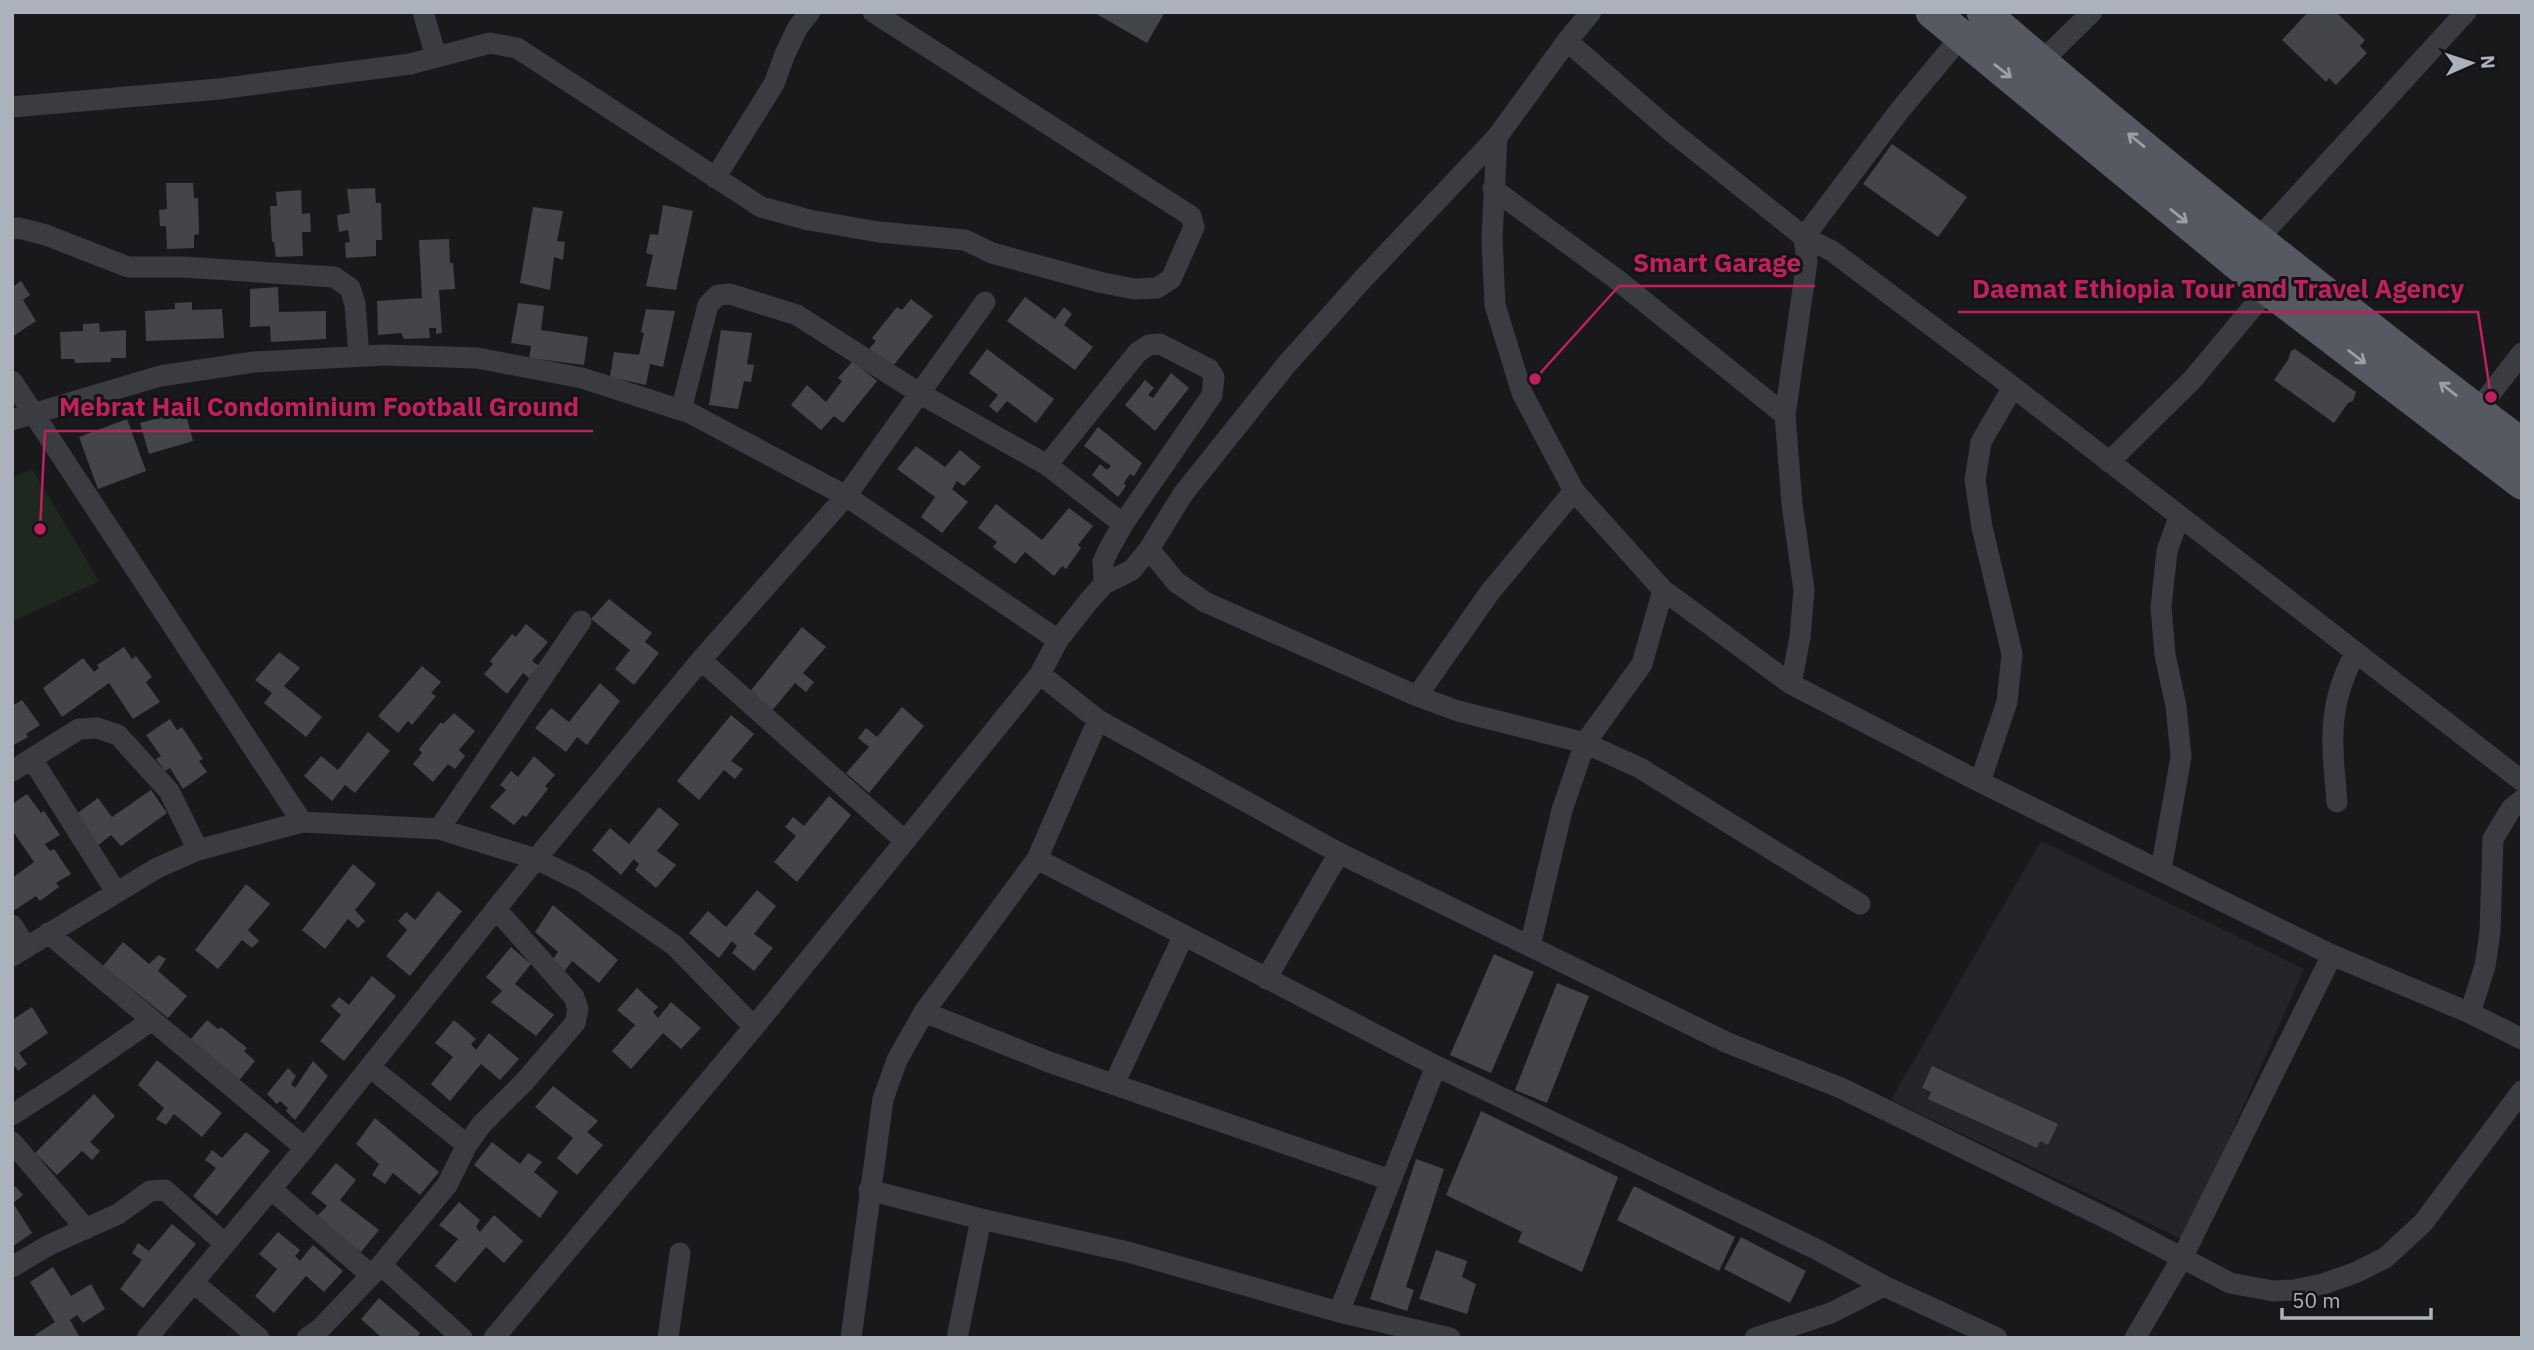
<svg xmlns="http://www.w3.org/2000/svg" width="2534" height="1350" viewBox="0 0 2534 1350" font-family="'IBM Plex Sans',sans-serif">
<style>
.built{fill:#252529}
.green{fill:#1f281f}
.building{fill:#434549}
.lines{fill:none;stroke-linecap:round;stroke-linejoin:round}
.minor{stroke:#3a3c41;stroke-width:21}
.primary{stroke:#565961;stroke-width:33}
.oneway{stroke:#9aa0aa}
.leader{fill:none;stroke:#c12060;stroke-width:2.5}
.callout-dot{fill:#c12060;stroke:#141417;stroke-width:2.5}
.callout-label{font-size:26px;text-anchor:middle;font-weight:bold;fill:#c12060;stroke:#141417;stroke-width:6;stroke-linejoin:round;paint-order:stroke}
</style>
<rect width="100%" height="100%" fill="#19191c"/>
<path class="built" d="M2041,841l263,128 -120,271 -293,-140z"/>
<path class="green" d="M32,469l67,112 -87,41v-144z"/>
<path class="building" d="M1093,12h72l-18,31z
M2308,12h28l29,28 -5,6 7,7 -31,32 -7,-7 -3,4 -44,-42z
M1892,144l75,53 -29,40 -75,-53z
M166,183h27l1,15h4l1,36 -5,1v13l-27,1 -1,-23h-6l-1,-16 8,-1z
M375,188l1,15h5l1,37h-6v16l-30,2 -1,-15 5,-1 -2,-12 -9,2 -2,-17 13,-2 -3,-24z
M301,190l1,24 8,-1 1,19h-9l1,24 -27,1 -2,-15h-2l-2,-36h7l-1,-14z
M663,205l30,6 -17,79 -30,-4 7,-31 -7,-2 4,-19 8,1z
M533,207l30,4 -6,30 8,1 -2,18 -9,-3 -4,33 -30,-7z
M449,239l1,24h3l2,26 -16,1 3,43 -6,1v-6h-7l1,10 -26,1 -3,-6 -23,2 -1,-34 45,-3 -3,-58z
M21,281l9,14 -7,5 13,21 -24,16v-54l2,3z
M278,287l1,25 47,-1v28l-55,3 -1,-16 -20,1v-38z
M1025,297l30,22 9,-12 8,7 -8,11 29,22 -18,23 -68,-49z
M911,299l22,17 -41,51 -23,-18 7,-8 -4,-3 25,-31 5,3z
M192,302v8l30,-1 2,29 -78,3 -1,-30 30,-2v-6z
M518,303l26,3 -3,24 47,7 -4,28 -55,-7 2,-12 -20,-3z
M646,309l29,2 -12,56 -13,-3 -4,21 -36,-8 4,-25 25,3 5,-22 -3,-1z
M99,323l1,9 26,-2v28h-15v4l-36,1 -1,-4h-13l-1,-27 23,-1v-7z
M721,330l31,3 -5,31 7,1 -3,17 -7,-1 -6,28 -29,-4z
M987,349l67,50 -18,24 -29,-22 -10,12 -8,-7 9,-11 -29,-22z
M2295,349l61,43 -3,9 -5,2 -14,20 -60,-43 14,-20 3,-9z
M853,361l24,20 -34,42 -9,-7 -13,14 -30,-25 16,-20 19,17 16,-21 -4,-3z
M1171,373l18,15 -34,43 -30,-26 20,-25 9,8 -6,7 5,3z
M185,411l8,30 -44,13 -9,-31z
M127,419l19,52 -48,18 -19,-52z
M1098,427l44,36 -8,13 -4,-2 -6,9 2,3 -8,11 -26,-22 8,-11 7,6 4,-4 -27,-20z
M916,446l29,21 15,-17 21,17 -17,19 -7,-5 -5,8 16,13 -26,31 -21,-16 14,-20 -38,-28z
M996,504l46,36 27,-32 24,18 -15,19 3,3 -15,21 -4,-3 -8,10 -29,-24 -10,12 -22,-17 4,-5 -19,-14z
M609,599l43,34 -7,9 14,11 -25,32 -19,-16 15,-19 -39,-31z
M526,624l22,18 -16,19 7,5 -10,12 -6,-5 -16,21 -23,-20 9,-10 -3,-3 22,-27 4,3z
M802,627l24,20 -23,26 11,9 -8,10 -11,-9 -25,30 -22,-19z
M124,647l8,12 4,-3 16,21 -6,5 14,20 -27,17 -24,-36 -47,34 -19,-29 40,-30 11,14 5,-4 -2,-3z
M279,652l21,16 -16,18 38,31 -16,20 -42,-34 8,-10 -17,-13z
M422,666l19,16 -10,11 5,3 -24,29 -4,-4 -10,12 -20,-17z
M600,683l20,18 -33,44 -10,-8 -11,15 -31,-24 16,-20 18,14z
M22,700l18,25 -14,9 2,3 -16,9v-40z
M902,707l22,19 -55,67 -23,-20 23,-26 -11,-9 8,-10 11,9z
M454,713l21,18 -16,19 6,6 -10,13 -7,-5 -15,18 -20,-18 9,-11 -3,-4 22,-27 2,2z
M731,715l23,19 -23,27 12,8 -8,10 -11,-9 -25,30 -22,-19z
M170,719l7,11 5,-3 21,32 -4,2 8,11 -24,17 -13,-21 -5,3 -9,-12 5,-3 -15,-21z
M368,732l22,19 -35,42 -10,-8 -13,16 -28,-25 17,-20 17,14z
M534,756l21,19 -10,11 3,3 -22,28 -3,-2 -9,10 -24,-18 16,-17 -6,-5 11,-14 7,6z
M151,790l16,23 -46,33 -10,-11 -15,12 -21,-32 23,-17 14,19z
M27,794l14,19 3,-2 16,24 -15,9 5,7 4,-2 17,25 -15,9 3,4 -19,14 -4,-5 -21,14 -3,-3v-29l22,-16 -22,-32v-26z
M829,796l22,19 -54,67 -23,-20 22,-26 -11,-9 8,-10 11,9z
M659,807l20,17 -22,27 19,14 -20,23 -21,-18 4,-6 -5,-5 -13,16 -29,-25 18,-22 19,16z
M353,864l23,20 -21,26 10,11 -7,7 -10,-9 -23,30 -23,-19z
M246,884l24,20 -22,26 11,11 -7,7 -10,-8 -24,29 -23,-19z
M757,890l19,16 -22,28 19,14 -19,23 -22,-18 5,-7 -5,-5 -13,17 -30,-25 19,-22 18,16z
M438,891l24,20 -52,65 -24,-20 21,-26 -9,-9 8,-9 9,8z
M553,905l65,55 -19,23 -27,-22 -8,11 -13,-10 7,-10 -23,-20z
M123,942l26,22 10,-9 7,4 -8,12 29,25 -19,22 -65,-52z
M511,947l20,17 -16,20 39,31 -18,21 -45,-34 11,-11 -16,-14z
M1494,954l40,18 -43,101 -41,-18z
M372,976l24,20 -52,65 -24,-20 21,-26 -10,-9 8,-9 10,8z
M1557,983l32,13 -42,107 -32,-13z
M637,988l21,19 -5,5 5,6 13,-16 30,26 -20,21 -18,-16 -32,36 -19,-18 23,-26 -18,-15z
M32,1007l16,26 -29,20 8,11 -9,7 -6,-8v-43z
M207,1020l11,9 3,-2 26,21 -3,3 11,10 -18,22 -48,-42z
M454,1020l22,19 -5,5 5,6 13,-17 30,26 -19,21 -19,-16 -31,37 -19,-17 22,-27 -18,-14z
M157,1060l65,53 -20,24 -28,-23 -8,11 -10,-6 8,-11 -26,-23z
M313,1061l15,15 -33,44 -9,-9 2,-3 -8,-7 -3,3 -10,-10 21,-26 8,8 -5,8 4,4z
M1932,1066l126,58 -10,21 -8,-4 -3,7 -109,-49 3,-7 -9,-4z
M553,1086l45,35 -11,11 16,13 -26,30 -20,-17 16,-20 -38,-31z
M94,1094l21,22 -25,26 10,9 -8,9 -10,-9 -25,24 -22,-22z
M1481,1111l137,66 -36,95 -64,-30 4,-10 -76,-37z
M375,1118l64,54 -19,23 -27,-22 -8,11 -13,-9 7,-11 -23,-20z
M246,1132l24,19 -53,65 -24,-20 23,-28 -11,-8 7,-10 10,8z
M492,1142l28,22 8,-11 14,9 -8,10 24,20 -18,26 -66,-53z
M1416,1159l28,10 -38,118 8,3 -7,21 -37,-12z
M336,1163l20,17 -16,20 39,30 -18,22 -45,-35 11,-11 -16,-13z
M15,1186l8,9 -10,8 19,30 -20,14v-58z
M1634,1186l101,51 -16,34 -102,-51z
M459,1202l21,18 -4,7 4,5 14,-17 29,26 -19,22 -18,-16 -31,36 -20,-17 23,-27 -19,-14z
M172,1224l24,20 -53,64 -23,-19 22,-29 -10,-7 6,-10 11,8z
M278,1232l22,18 -5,6 5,5 13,-16 30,26 -19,21 -18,-16 -32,37 -19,-17 22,-27 -18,-15z
M1741,1237l65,34 -16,32 -66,-34z
M1436,1250l31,11 -5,16 14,7 -9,30 -48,-15z
M53,1267l18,29 20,-12 14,25 -22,14 -6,-8 -7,5 10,18h-43l-2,-3 20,-13 -25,-40z
M379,1298l41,35 -3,5h-35l-21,-19z"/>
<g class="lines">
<path class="minor" d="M423,12l13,45
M1567,41l104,90 133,106 28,14 181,136 509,394
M2041,62l51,-50
M12,107l207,-18 191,-25 80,-21 27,5 244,159 48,13 70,12 86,8 27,13 107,29 35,7 23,-1 14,-9 23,-52 -3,-11 -318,-204
M1497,137l-5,102 3,66 27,88 52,98 89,99 128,94 189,98 352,173 138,58 52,26
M715,178l59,-94 11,-30 13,-27 12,-15
M1493,189l122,89 170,137
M12,229l7,-1 27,7 82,32h55l151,10 16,11 5,16 4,52
M2258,239l208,-227
M12,381l290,441
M681,410l27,-105 10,-10 12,-1 67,21 122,78 128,72 76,59
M2477,411l45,-58
M12,420l148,-44 94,-14 131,-7 92,3 105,20 108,35 156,83 212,144
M2109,462l83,-82 76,-91
M1047,465l91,-113 11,-7 11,-1 49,25 5,8 -2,18 -89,129 -14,25 -6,13 1,22
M1149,549l27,33 29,20 212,94 41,15 127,32 55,25 220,136
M701,660l204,181
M1791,684l9,-47 4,-47 -12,-86 -7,-89 22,-154 -3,-24 96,-127 60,-72
M1417,696l73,-104 84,-101
M1098,720l241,133 389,190 113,45 273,134 116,61 43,8 21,-1 29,-6 34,-12 28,-14 38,-35 99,-132
M32,759l84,133
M12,771l67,-42 18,-1 21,7 51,56 29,59
M1980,782l27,-80 5,-48 -30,-127 -7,-47 6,-38 32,-55
M2337,802c-5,-59 -11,-94 18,-149
M439,829l142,-208
M1037,859l399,207 382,184 66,36 113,52
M2161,870l20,-113 -5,-51 -11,-51 -4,-48 6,-56 12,-34
M12,925l14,22
M48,933l257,215
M1530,946l32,-136 23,-67 57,-79 21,-74
M12,956l145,-88 41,-18 104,-28 137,7 97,30 47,23 91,63 80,82
M1266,979l73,-126
M924,1012l125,50 341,118
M2470,1013l15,-47 5,-34 3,-93 18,-30 11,-9
M370,1067l97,78
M1114,1084l69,-147
M12,1115l51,-33 89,-62
M12,1142l74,87
M271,1189l100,86
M869,1190l112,29 147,33 211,60 111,26
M381,1265l81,73
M12,1267l37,-22 69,-31 32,-23 15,-1 60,54
M193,1282l66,56
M1339,1312l97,-246
M147,1338l158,-190 231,-289 165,-199 145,-164 139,-194
M307,1338l13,-9 61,-64 66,-80 20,-40 14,-20 44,-44 50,-58 3,-14 -4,-12 -78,-88
M494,1338l260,-311 151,-186 135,-167 18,-34 30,-38 16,-18 28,-14 17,-21 34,-55 103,-129 77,-86 134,-142 70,-96 24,-29
M668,1338l12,-85
M851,1338l32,-239 14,-39 27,-48 113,-153 61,-139 -58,-46
M957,1338l24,-119
M1755,1338l76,-25 53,-27
M2135,1338l47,-80 150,-303"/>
<path class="primary" d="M1932,12l336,277 254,194
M1983,12c174,151 356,294 539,433"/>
</g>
<defs><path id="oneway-shaft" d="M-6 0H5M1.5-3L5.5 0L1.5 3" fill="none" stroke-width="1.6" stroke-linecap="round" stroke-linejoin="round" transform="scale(1.75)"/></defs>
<g class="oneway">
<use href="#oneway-shaft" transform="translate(2003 71) rotate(38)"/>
<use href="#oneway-shaft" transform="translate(2136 140) rotate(-141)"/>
<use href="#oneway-shaft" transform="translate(2179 216) rotate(39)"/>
<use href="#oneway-shaft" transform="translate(2357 357) rotate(37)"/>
<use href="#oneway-shaft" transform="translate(2448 389) rotate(-142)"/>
</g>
<path class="leader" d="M1535 379L1619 286H1815M2491 397L2478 312H1958M40 529L45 431H593"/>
<g class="callout-dot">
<circle cx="1535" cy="379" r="7"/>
<circle cx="2491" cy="397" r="7"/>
<circle cx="40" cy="529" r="7"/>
</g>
<g class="callout-label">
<text x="1717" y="272">Smart Garage</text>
<text x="2218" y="298">Daemat Ethiopia Tour and Travel Agency</text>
<text x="319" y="416">Mebrat Hail Condominium Football Ground</text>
</g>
<rect width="2534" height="1350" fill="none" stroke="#abb2bc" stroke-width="28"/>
<g transform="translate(2471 63) rotate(87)" stroke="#141417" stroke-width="5" paint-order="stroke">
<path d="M0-5L12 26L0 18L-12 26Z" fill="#abb2bc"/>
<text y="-10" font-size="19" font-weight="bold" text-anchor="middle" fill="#abb2bc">N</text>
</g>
<path d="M2282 1308v10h149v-10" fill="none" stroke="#abb2bc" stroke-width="3.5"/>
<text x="2292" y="1308" font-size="21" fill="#abb2bc" stroke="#141417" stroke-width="5" paint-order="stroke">50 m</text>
</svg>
